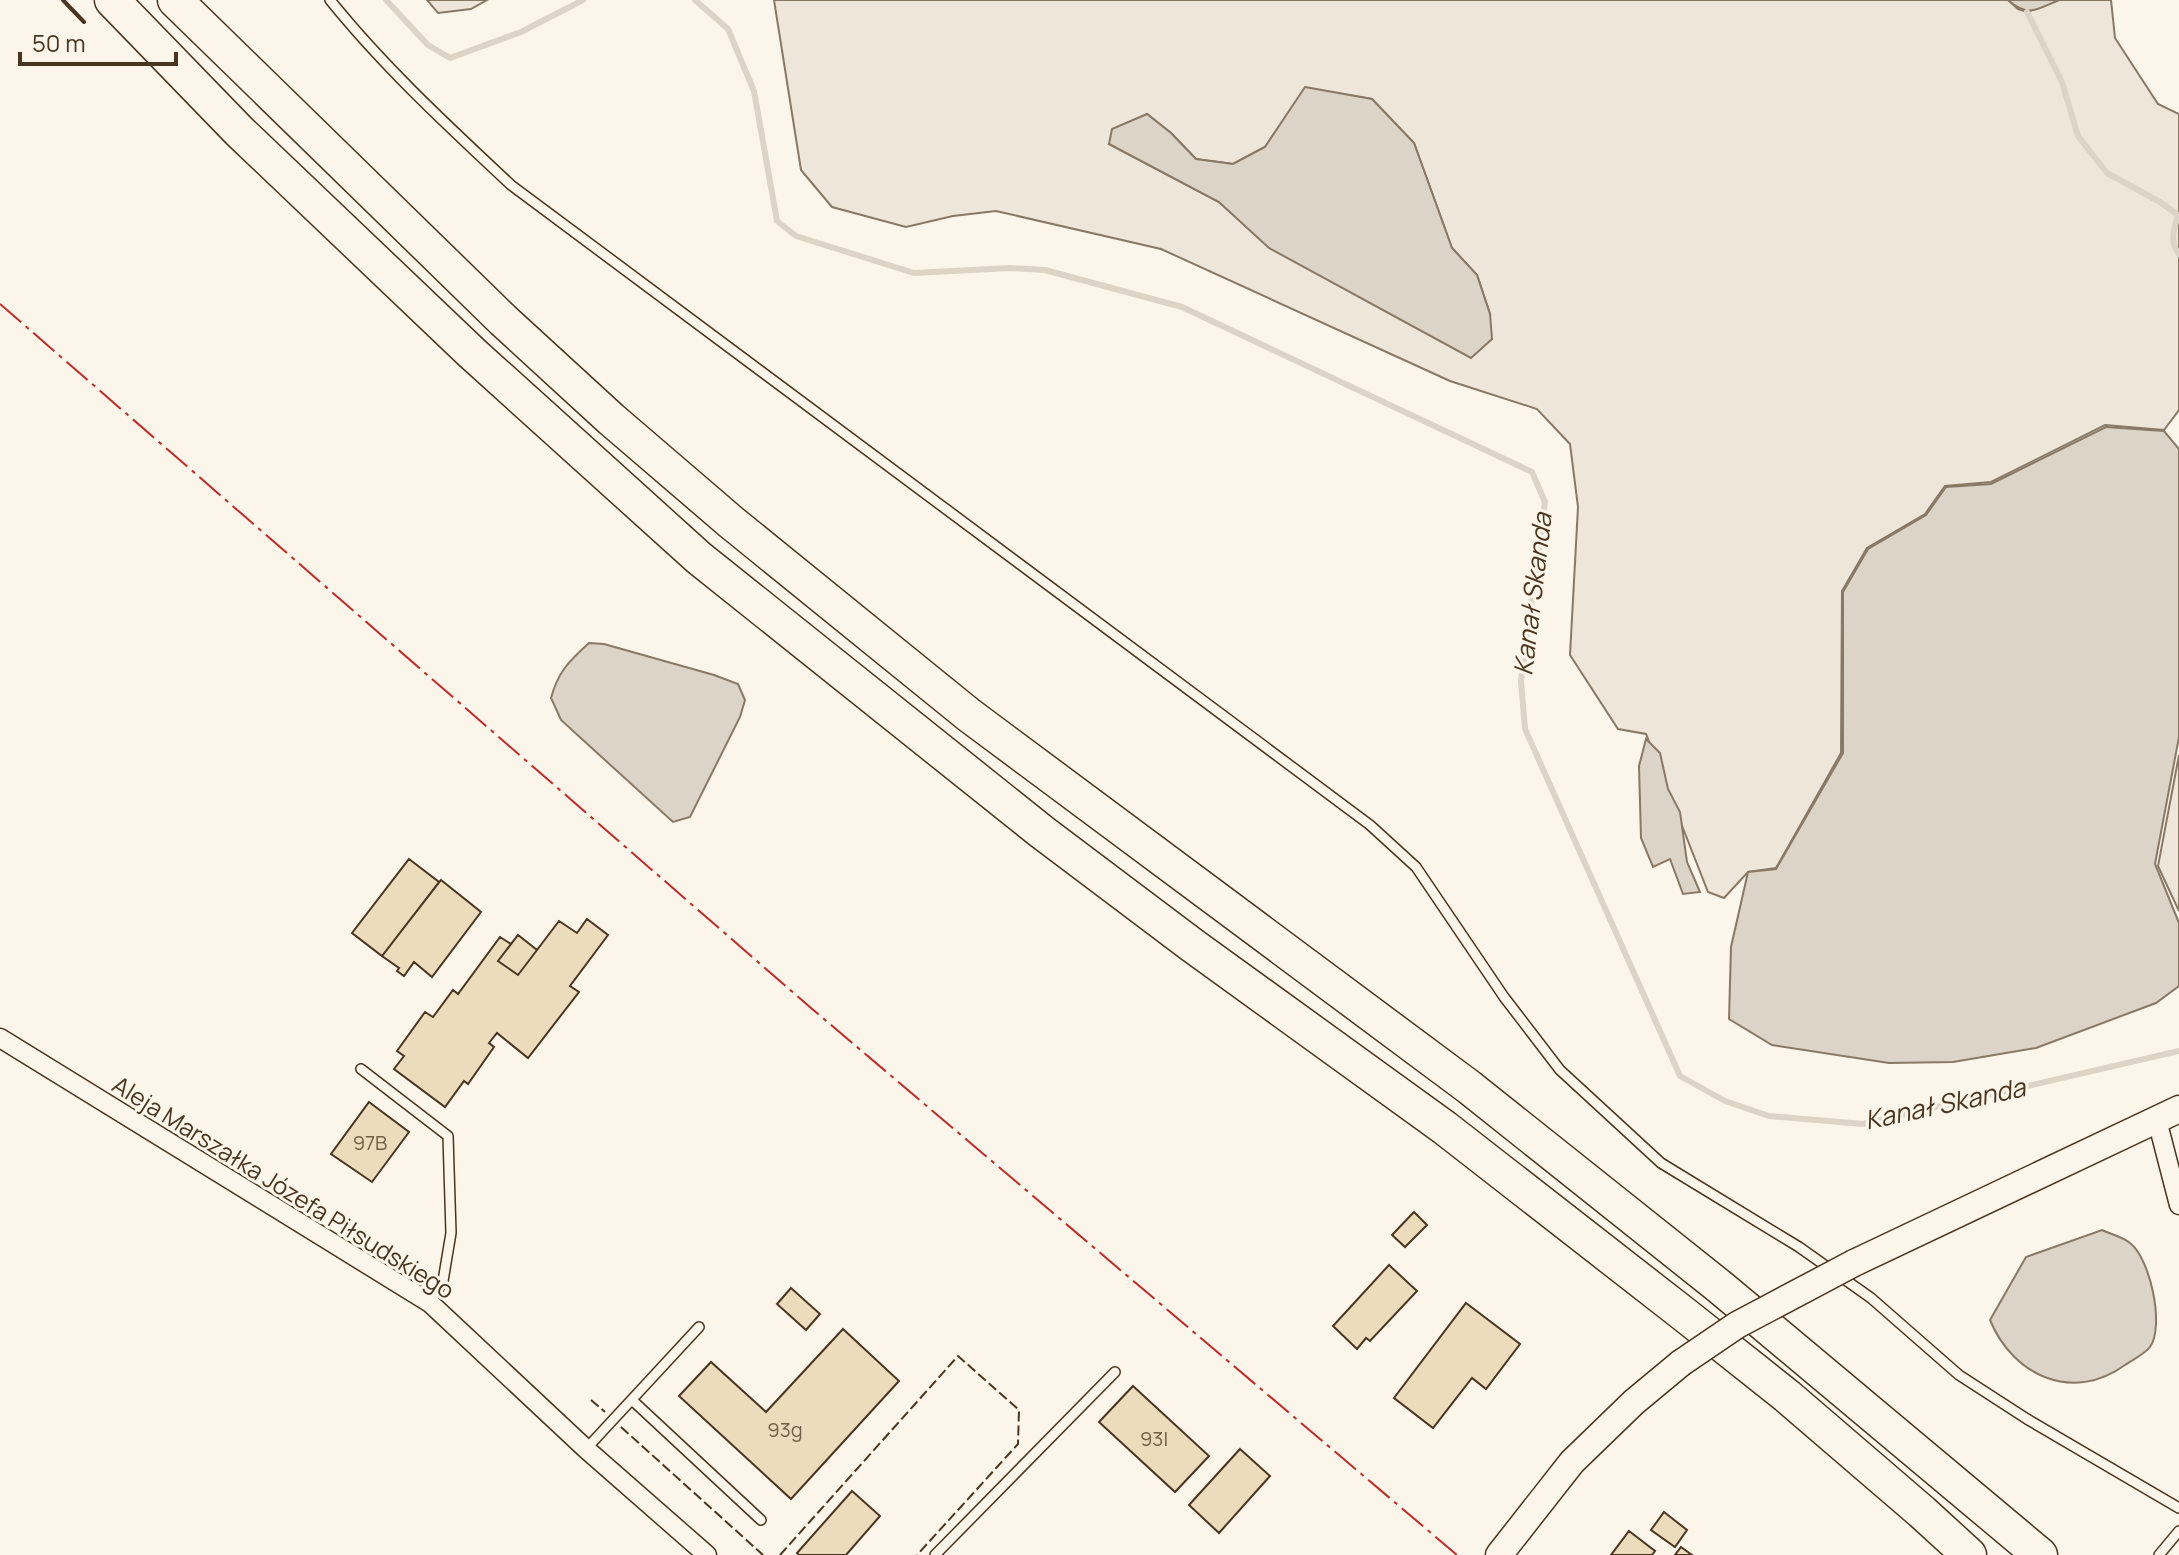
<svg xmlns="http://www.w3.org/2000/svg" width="2179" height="1555" viewBox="0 0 2179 1555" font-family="Manrope,sans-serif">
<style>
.green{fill:#ede6d9;stroke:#887966;stroke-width:2;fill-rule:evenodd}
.water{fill:#dcd4c6;stroke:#887966;stroke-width:2}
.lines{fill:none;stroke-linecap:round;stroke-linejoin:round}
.stream{stroke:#dcd4c6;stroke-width:6}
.building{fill:#ecdcbc;stroke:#4a3520;stroke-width:2}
.lane-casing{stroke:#4a3520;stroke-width:12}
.street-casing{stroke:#4a3520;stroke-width:21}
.secondary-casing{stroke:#4a3520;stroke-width:29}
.highway-casing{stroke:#4a3520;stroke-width:37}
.lane{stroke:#fbf6e9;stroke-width:9}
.street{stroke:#fbf6e9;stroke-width:18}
.secondary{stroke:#fbf6e9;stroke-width:26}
.highway{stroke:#fbf6e9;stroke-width:34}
.secondary-bridge-casing{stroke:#4a3520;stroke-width:29;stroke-linecap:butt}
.secondary-bridge{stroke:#fbf6e9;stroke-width:26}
.fence{stroke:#4a3520;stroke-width:2;stroke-dasharray:10 4;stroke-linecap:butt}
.wall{stroke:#4a3520;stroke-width:4}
.power{stroke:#c62828;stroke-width:2;stroke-dasharray:28 6 4 6;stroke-linecap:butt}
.labels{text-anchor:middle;stroke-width:6;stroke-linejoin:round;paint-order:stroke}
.number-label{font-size:20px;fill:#725f47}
.street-label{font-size:24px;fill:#4a3520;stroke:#fbf6e9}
.water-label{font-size:26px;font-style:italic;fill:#4a3520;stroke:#fbf6e9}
</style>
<rect width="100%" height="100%" fill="#fbf6e9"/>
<path class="green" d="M427,0h60l-16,9 -33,4z
M774,0h1234l10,9 9,3 32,-12h52l4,38 43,66 21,10v296l-15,20 -59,-5 -114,57 -46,4 -20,28 -58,34 -25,43 -1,162 -65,115 -28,4 -24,26 -16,-6 -62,-158 -28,-5 -48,-74 8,-148 -8,-63 -33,-35 -87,-28 -289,-132 -165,-38 -43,5 -47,11 -74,-20 -31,-37zM1305,88l67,11 42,44 38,105 25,27 13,39 -220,-66 -51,-46 -110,-58 38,-30 24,19 25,26 37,5 32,-17z
M2179,755v156l-21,-45z"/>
<path class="water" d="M2008,0h51c-22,9 -31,18 -51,0z
M1305,87l67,12 42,44 38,105 25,27 13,39 2,25 -21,19 -202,-110 -50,-46 -110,-58 3,-15 35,-15 24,19 25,26 37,5 32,-17z
M2106,427l58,4 15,18v288l-24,127 24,59v63l-23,17 -120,45 -83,14 -64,1 -117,-18 -43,-26 2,-72 17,-75 28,-3 67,-116v-161l25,-43 58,-34 20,-28 45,-3z
M589,643l15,1 110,31 24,9 7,16 -5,17 -50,100 -17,5 -112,-102 -10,-22c7,-26 18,-37 38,-55z
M1646,739l14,14 8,36 12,23 7,50 13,30 -17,2 -13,-35 -17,8 -12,-29 -2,-72z
M2102,1230c8,4 21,7 28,13 20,15 35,83 20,104 -5,7 -18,13 -25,18 -52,38 -112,11 -135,-45l36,-63z"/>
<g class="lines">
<path class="stream" d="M386,0l42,45 22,13 71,-26 62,-32
M695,0l33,29 26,62 23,130 19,15 118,37 96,-5 35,2 137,37 350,165 13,30 -24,179 4,48 155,347 45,25 44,15 94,8 316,-73
M2027,12l35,70 16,54 29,37 53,29 18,13c-4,14 -9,27 1,39"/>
</g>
<path class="building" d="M409,859l30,23 -57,74 -30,-23z
M441,880l40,32 -49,65 -18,-15 -10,14 -7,-5 2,-3 -17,-12z
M587,919l21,16 -38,51 9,6 -51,66 -31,-25 -8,10 5,4 -26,37 -4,-3 -19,26 -51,-38 10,-13 -7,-5 28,-39 8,5 20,-27 5,4 42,-57 11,7 -13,17 20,14 41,-54 18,12z
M518,935l19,15 -19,25 -20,-14z
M369,1102l40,30 -37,50 -41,-28z
M1414,1212l13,13 -22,22 -13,-12z
M1389,1265l28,26 -47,50 -4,-3 -9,11 -24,-23z
M791,1288l29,26 -14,16 -29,-26z
M1466,1303l54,41 -34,45 -14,-11 -39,50 -39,-30z
M843,1329l56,52 -108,118 -112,-103 32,-34 55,50z
M1133,1386l76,70 -34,36 -76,-70z
M1240,1449l30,27 -51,57 -30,-28z
M852,1491l28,25 -34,39h-47l-2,-2z
M1664,1512l23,18 -12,17 -24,-17z
M1629,1531l26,20 -3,4h-41z
M1681,1547l11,8h-17z"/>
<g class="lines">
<g class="lane-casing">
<path id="lane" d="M330,0c54,67 118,126 181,185l859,640 46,42 88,130 56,73 101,93 138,84 72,51 88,77 68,44 152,89
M361,1069l87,67 3,97 -8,48 -13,22
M632,1400l129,120
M586,1449l113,-122
M935,1555l180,-183
M2159,1555l20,-24"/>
</g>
<g class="street-casing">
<path id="street" d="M0,1038l430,265 156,146 121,106
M2157,1120l22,85"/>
</g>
<g class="secondary-casing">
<path id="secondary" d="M1854,1263l325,-154
M1499,1555l73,-93 62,-60 47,-39"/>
</g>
<g class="highway-casing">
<path id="highway" d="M112,0l127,131 233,222 227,205 343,274 150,113 253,183 240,187 102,81 135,116 47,43
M175,0l328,320 108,99 120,103 238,193 500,372 251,200 320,268"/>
</g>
<use href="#lane" class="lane"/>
<use href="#street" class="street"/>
<use href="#secondary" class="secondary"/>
<use href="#highway" class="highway"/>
<g class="secondary-bridge-casing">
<path id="secondary-bridge" d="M1681,1363l56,-38 117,-62"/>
</g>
<use href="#secondary-bridge" class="secondary-bridge"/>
<path class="fence" d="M591,1400l14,12
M621,1427l142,128
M780,1555l178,-199 61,54 -1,34 -101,111"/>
<path class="wall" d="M63,0l21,22"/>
<path class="power" d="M0,304l811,704 646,547"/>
</g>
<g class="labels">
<g class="number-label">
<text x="370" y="1150">97B</text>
<text x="785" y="1437">93g</text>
<text x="1154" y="1446">93l</text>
</g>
<g class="street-label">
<text transform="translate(283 1188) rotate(32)" y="8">Aleja Marszałka Józefa Piłsudskiego</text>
</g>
<g class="water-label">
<text transform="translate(1533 594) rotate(-83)" y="9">Kanał Skanda</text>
<text transform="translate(1945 1104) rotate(-12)" y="9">Kanał Skanda</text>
</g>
</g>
<path d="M20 52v12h156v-12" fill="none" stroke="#4a3520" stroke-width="4"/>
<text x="32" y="52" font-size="24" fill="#4a3520" stroke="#fbf6e9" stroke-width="6" paint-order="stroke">50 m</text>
</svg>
